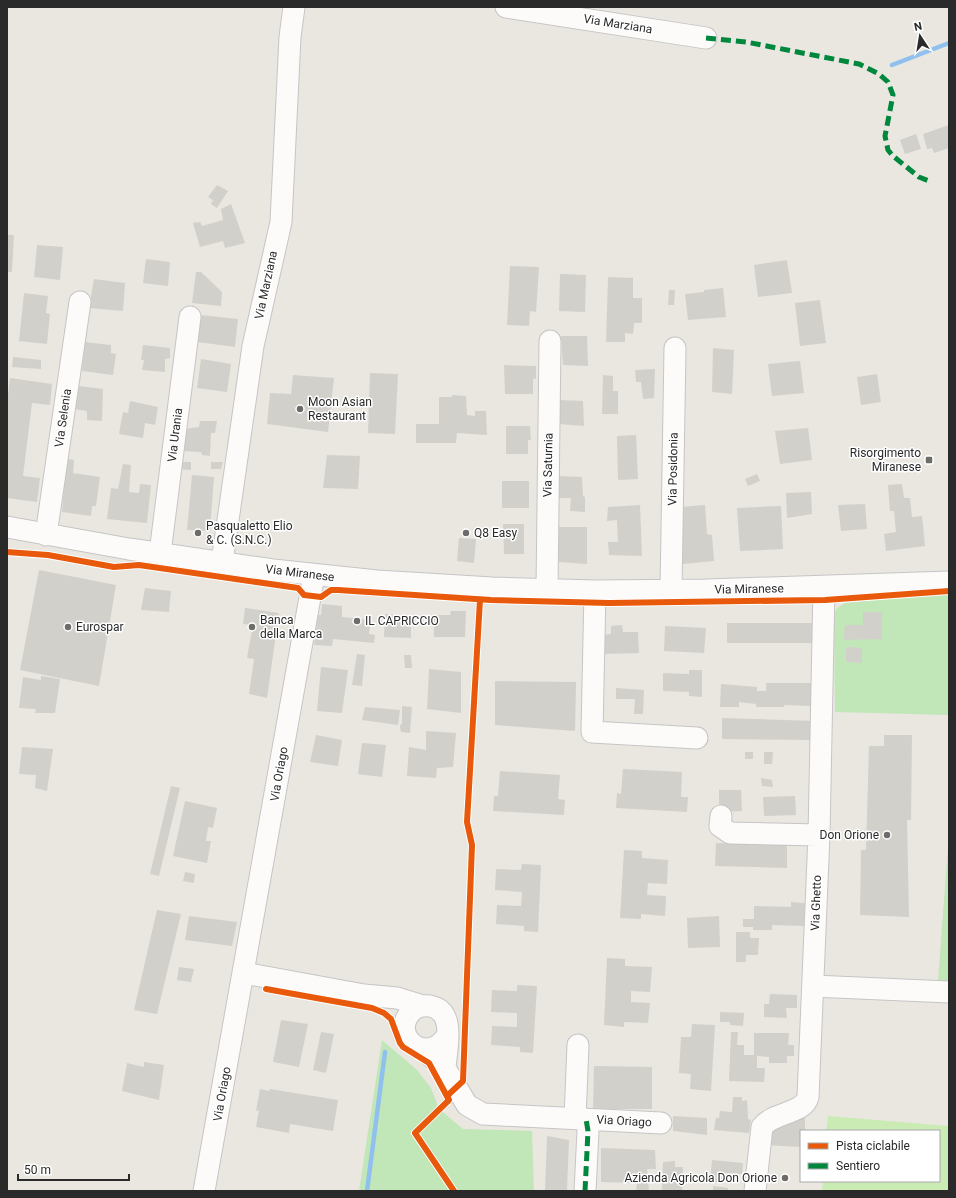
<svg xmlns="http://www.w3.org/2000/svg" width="956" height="1198" viewBox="0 0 956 1198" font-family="Roboto,sans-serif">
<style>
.green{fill:#c1e6b7}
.pitch{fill:#cbebb5}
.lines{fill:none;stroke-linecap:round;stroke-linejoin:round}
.stream{stroke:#90c1ee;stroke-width:4.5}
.building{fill:#d2d0cb}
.minor-casing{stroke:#c6c5c6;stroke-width:23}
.minor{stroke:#fcfbfa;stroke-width:21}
.quiet{stroke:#00873e;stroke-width:5;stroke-dasharray:10 5;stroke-linecap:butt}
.cycleway-casing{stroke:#fff;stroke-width:8}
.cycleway{stroke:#e8590c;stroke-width:6}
.poi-dot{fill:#6d6c6a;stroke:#fff;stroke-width:1.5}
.labels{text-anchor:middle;stroke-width:3;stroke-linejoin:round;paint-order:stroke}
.street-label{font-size:12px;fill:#2a2a2a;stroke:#fff}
.poi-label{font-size:12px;fill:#2a2a2a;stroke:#fff;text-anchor:start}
</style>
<rect width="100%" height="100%" fill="#e9e7e0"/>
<path class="green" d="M949,592v123l-114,-3 -1,-97 3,-7 8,-5z
M949,834v161l-12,-1z
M382,1040l35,30 14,18 8,21 24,20 69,2 2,60h-175z"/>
<path class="pitch" d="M828,1116l121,10v65h-127l1,-10h116v-50h-113z"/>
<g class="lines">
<path class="stream" d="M892,65l57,-22
M367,1191l18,-139"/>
</g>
<path class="building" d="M949,125v23l-15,5 -2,-5 -5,1 -4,-15z
M916,134l5,15 -16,5 -5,-14z
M217,185l11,6 -11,17 -6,-4 2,-4 -5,-3z
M231,204l14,39 -20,5 -2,-7 -23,6 -7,-24 7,-1 2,4 21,-6 -2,-11z
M7,235h7l-2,37h-5z
M37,245l26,2 -3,33 -26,-3z
M146,259l24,3 -2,24 -25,-3z
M787,260l5,33 -34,4 -4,-32z
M510,266l29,1 -3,45 -6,-1 -1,15 -22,-1z
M196,272h5l21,20 -1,14 -29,-3z
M560,274l26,1 -1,37 -26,-1z
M608,277l25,1v20h9v25h-8l-1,11 -8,-1v9h-19z
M94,279l31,4 -2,28 -34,-3z
M723,288l3,29 -38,3 -3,-26 19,-2v-2z
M669,290h6l-1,15h-6z
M24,293l24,3 -2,17 4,1 -3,30 -28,-3z
M820,300l6,43 -26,3 -5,-43z
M201,315l37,4 -3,28 -37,-5z
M561,336h26l1,30 -25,-1z
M85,342l26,3v8l5,1 -3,21 -31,-4z
M143,345l27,3v10l-5,1v13l-23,-2 2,-10h-3z
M713,348l21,2 -2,44 -20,-2z
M13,357l28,3v9l-29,-2z
M201,359l30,5 -4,28 -30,-4z
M800,361l4,32 -32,3 -4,-32z
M504,365l32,1v13l-3,-1v16h-28z
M655,369l-1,29 -11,1 -2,-17h-5l-1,-12z
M370,373l28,1 -3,60 -27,-1z
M877,374l4,28 -20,3 -4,-28z
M293,375l41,3 -6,54 -61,-8 3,-31 21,1z
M603,375l10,1v15h5v23h-16z
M10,378l42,6 -2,21 -18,-2 -9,73 17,2 -3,24 -30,-4v-95z
M78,386l25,3 -1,32 -15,-1v-9l-12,-2z
M452,395l14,1 1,19 8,1v-5h11l1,24 -30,-2 -1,10h-40v-19h23v-27h13z
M559,400l24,1 1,25 -25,-2z
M130,401l28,6 -3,18 -10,-2 -2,15 -24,-4 4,-22 5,1z
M200,421h17l-2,12h-4l-1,23 -8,-1 -1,-3 -20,-1 4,-22 14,-2z
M506,426h24l1,14h-3v14h-22z
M808,428l4,32 -32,4 -5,-33z
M636,435l2,44 -20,1 -1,-44z
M327,455l33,1 -2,33 -35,-1z
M64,458l10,2 -1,13 27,4 -4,29h-4l-1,10 -29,-4 2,-24 -6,-12z
M180,462h11v8l-11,-1z
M211,462h12l-2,7h-10z
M123,464l8,1 -2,27 10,1 1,-9 11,1 -4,38 -40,-4 4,-31 7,1z
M757,474l3,7 -12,5 -3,-7z
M192,475l22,2 -4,54 -23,-1z
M558,476l24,1 1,19 2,1v15l-15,-1 1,-13h-13z
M502,481h27v27h-27z
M902,484l2,14h6l2,19 10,-1 3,30 -39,5 -2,-17 12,-2 -2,-21h-4l-2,-26z
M811,492l1,22 -25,4 -1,-25z
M865,504l2,25 -26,2 -3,-26z
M640,505l2,51 -33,-1 -1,-13h10l-1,-22 -10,1 1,-14z
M705,505l2,29 5,1 2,26 -31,3 -3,-57z
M781,506l2,43 -43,2 -3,-43z
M503,524h21v30h-20z
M557,527h30v37l-28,-2v-11h-4z
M459,538l17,1 -2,24 -17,-2z
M39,570l77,15 -17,101 -79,-16z
M145,588l26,3 -2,21 -28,-2z
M322,604l20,2v11l29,3 -2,14 6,1 -1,8 -41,-4 -1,7 -18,-1 4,-30h3z
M245,608l34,5 -12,85 -18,-4 5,-35 -7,-1 6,-33 -10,-1z
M451,611h15l-1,26h-31v-22h16z
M863,612h19v27l-38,1 1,-15h18z
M385,614l26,2v22l-27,-1z
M727,623h90l1,20h-91z
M622,625l1,7h15l1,21 -37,1v-19l9,-1v-8z
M665,626l41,2 -2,25 -40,-2z
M846,647l16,1v15l-16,-1z
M357,654l8,1 -3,31 -10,-1z
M404,655h7l1,13h-7z
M321,667l27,3 -6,43 -25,-2z
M429,669l32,3v41l-34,-4z
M689,670h13v27l-13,-1v-4l-26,-1v-18l26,1z
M41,676l19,3 -5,34h-20l1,-4 -17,-1 4,-31 18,3z
M495,681l81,1 -1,49 -80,-6z
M766,683h46l-1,23 -27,-1v2h-28v-3l-17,-2v5h-19l1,-23 36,3v4h9z
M616,688l28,2 -1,24h-9l1,-15h-19z
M402,706l10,1 -2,26 -9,-1 -1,-6 2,-3z
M365,707l35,3 -2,15 -36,-5z
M722,718l93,3 -2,19 -91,-1z
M426,731l30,2 -3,34 -16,1 -1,10 -29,-2 2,-29 17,3z
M316,735l26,5 -4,26 -28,-4z
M884,735h28l-1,85h-4l2,97 -49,-2 1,-65h5l3,-104h15z
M362,743l24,2 -4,32 -24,-3z
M22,747l31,2 -6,42 -12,-3 1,-13 -17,-1z
M745,752h8v7h-8z
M764,752h9l-1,12h-8z
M623,769l59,3 -1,25h7l-1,15 -71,-4 1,-15 4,1z
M500,771l60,4 -2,24 7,1 -1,15 -71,-4 1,-15h4z
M761,778l11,2 1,7 -11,-1z
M171,786l9,2 -21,88 -9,-2z
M719,790h22l1,21 -23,1z
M795,796l1,19 -32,1 -1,-19z
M185,801l32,7 -4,20 -5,-1 -2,14h5l-4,22 -34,-7z
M716,843l71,2v23l-72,-2z
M624,850l18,1v7l26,2 -1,24 -19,-1 -1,12 19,1 -1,20 -24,-2v5l-21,-1z
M522,864l19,1 -3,67 -14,-1v-5l-28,-2 1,-19 24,1 1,-14 -27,-2 1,-21 25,1z
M185,872l10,2 -1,9 -11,-2z
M791,902l14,1 -1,23 -32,-1v5h-19v-3h-10v-8h11v-13l37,1z
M157,910l24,4 -24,100 -23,-4z
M189,916l48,6 -5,24 -47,-6z
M719,916l1,31 -32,1 -1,-30z
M736,932h14v6h9l-1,17h-12v7h-10z
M607,958l18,1v7l27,1 -2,25 -19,-1v11l19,1 -2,20 -24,-1v5l-20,-2z
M179,967l15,2 -3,13 -14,-2z
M517,985l20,1 -4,67 -13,-1v-5l-29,-2 1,-19 25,1v-14l-26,-1 1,-22 25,1z
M770,994l27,1v13h-11l1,10 -23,-1v-13h5z
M720,1012l24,1 -1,13 -13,-1v-3h-10z
M281,1020l27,4 -9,43 -26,-5z
M692,1024l23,1 -4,66 -21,-2 1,-15 -12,-1 2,-36h10z
M321,1032l13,2 -8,39 -13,-3z
M731,1032h7l-1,13h7v10h10v-22h35l-1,12h6v11h-7v7h-18v-6l-12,-1v12h8l-1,14 -35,-1z
M144,1062l20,3 -5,35 -37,-9 5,-28 17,4z
M594,1066l58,1v42h-59z
M260,1089l9,2 1,-2 68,11 -5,31 -43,-7 -1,9 -33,-6 3,-17 -3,1z
M733,1097h9v4l5,-1 1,19 3,1 -2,13 -35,-3 2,-12h3l1,-7 12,1z
M673,1116l34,2v17l-34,-4z
M805,1117v14h-4v16l-36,-2 2,-18 18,-7z
M547,1136l22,4 -2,51 -22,-1z
M601,1148l54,2 1,19h-9l2,22h-13l1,-8 -36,-1z
M712,1160l31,3 -1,11 -18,-1 -1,10 -13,-1z
M675,1161v6h8l-1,24h-20l1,-29z
M713,1186l15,2v3h-15z"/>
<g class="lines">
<g class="minor-casing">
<path id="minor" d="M506,7l200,31
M7,527l122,22 144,21 104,11 115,7 103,3 111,-1 243,-8
M46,535l34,-233
M160,553l30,-236
M222,562l31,-216 28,-124 9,-185 4,-30
M547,590l3,-249
M671,590l4,-242
M595,591l-3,141 105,6
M721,816l-1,10 10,7 89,2
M244,973l120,22 33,3 26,8
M813,986l136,6
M422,1049l23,19 22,37 16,9 178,9
M445,1068c1,-19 12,-57 -15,-62 -7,-1 -15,1 -19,6 -22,24 16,55 36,24
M575,1118l3,-73
M204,1191l110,-616
M585,1191l3,-60 -2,-12
M755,1191l7,-64c11,-15 42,-13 46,-30l11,-262 5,-248"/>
</g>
<use href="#minor" class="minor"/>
<path class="quiet" d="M706,38l40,4 113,22 20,10 9,8 5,13 -8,41 3,14 5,6 26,21 10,4
M585,1191l3,-60 -2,-12"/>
<g class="cycleway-casing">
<path id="cycleway" d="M7,552l41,3 66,12 25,-2 159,23 6,7 17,2 10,-7h7l153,10 118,3 216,-3 124,-9
M266,989l106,19 12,5 7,6 9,24 3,4 26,16 20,37 -34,33 39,58
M447,1096l16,-15 9,-236 -5,-23 13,-222"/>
</g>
<use href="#cycleway" class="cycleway"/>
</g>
<g class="poi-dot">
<circle cx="300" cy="409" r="4"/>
<rect x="925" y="456" width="8" height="8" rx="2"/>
<circle cx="198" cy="533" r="4"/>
<circle cx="466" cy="533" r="4"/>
<circle cx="357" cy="621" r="4"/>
<circle cx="68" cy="627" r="4"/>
<circle cx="252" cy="627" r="4"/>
<circle cx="887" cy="835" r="4"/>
<circle cx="785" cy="1178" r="4"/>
</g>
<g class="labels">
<g class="street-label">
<text transform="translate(618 24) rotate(9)" y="4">Via Marziana</text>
<text transform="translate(266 285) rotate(-78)" y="4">Via Marziana</text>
<text transform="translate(63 418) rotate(-82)" y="4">Via Selenia</text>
<text transform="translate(175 435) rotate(-83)" y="4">Via Urania</text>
<text transform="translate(548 465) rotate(-89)" y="4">Via Saturnia</text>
<text transform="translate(673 469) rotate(-89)" y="4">Via Posidonia</text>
<text transform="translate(300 573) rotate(7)" y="4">Via Miranese</text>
<text transform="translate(749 589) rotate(-1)" y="4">Via Miranese</text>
<text transform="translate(279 774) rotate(-80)" y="4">Via Oriago</text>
<text transform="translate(816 903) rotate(-88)" y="4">Via Ghetto</text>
<text transform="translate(222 1094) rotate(-80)" y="4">Via Oriago</text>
<text transform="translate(624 1121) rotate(3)" y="4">Via Oriago</text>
</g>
<g class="poi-label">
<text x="308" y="406">Moon Asian<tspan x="308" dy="14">Restaurant</tspan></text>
<text x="921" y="457" text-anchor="end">Risorgimento<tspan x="921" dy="14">Miranese</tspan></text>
<text x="206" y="530">Pasqualetto Elio<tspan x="206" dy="14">&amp; C. (S.N.C.)</tspan></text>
<text x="474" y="537">Q8 Easy</text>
<text x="260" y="624">Banca<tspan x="260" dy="14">della Marca</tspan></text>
<text x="365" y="625">IL CAPRICCIO</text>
<text x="76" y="631">Eurospar</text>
<text x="879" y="839" text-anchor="end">Don Orione</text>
<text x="777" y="1182" text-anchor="end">Azienda Agricola Don Orione</text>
</g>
</g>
<rect width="956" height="1198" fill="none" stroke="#2a2a2a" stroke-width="16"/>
<rect x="800" y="1130" width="140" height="52" fill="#ffffff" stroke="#aaaaaa"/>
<rect x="808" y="1143" width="20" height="6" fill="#e8590c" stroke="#aaaaaa"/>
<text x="836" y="1150" font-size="12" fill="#2a2a2a">Pista ciclabile</text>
<rect x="808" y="1163" width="20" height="6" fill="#00873e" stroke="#aaaaaa"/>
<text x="836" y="1170" font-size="12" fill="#2a2a2a">Sentiero</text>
<g transform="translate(920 36) rotate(348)" stroke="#ffffff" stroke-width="3" paint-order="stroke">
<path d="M0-3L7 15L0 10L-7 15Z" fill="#2a2a2a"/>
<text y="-6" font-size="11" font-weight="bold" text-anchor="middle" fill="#2a2a2a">N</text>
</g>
<path d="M18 1174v6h111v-6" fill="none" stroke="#2a2a2a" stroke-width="2"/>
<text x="24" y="1174" font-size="12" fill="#2a2a2a" stroke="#ffffff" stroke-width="3" paint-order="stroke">50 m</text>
</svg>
